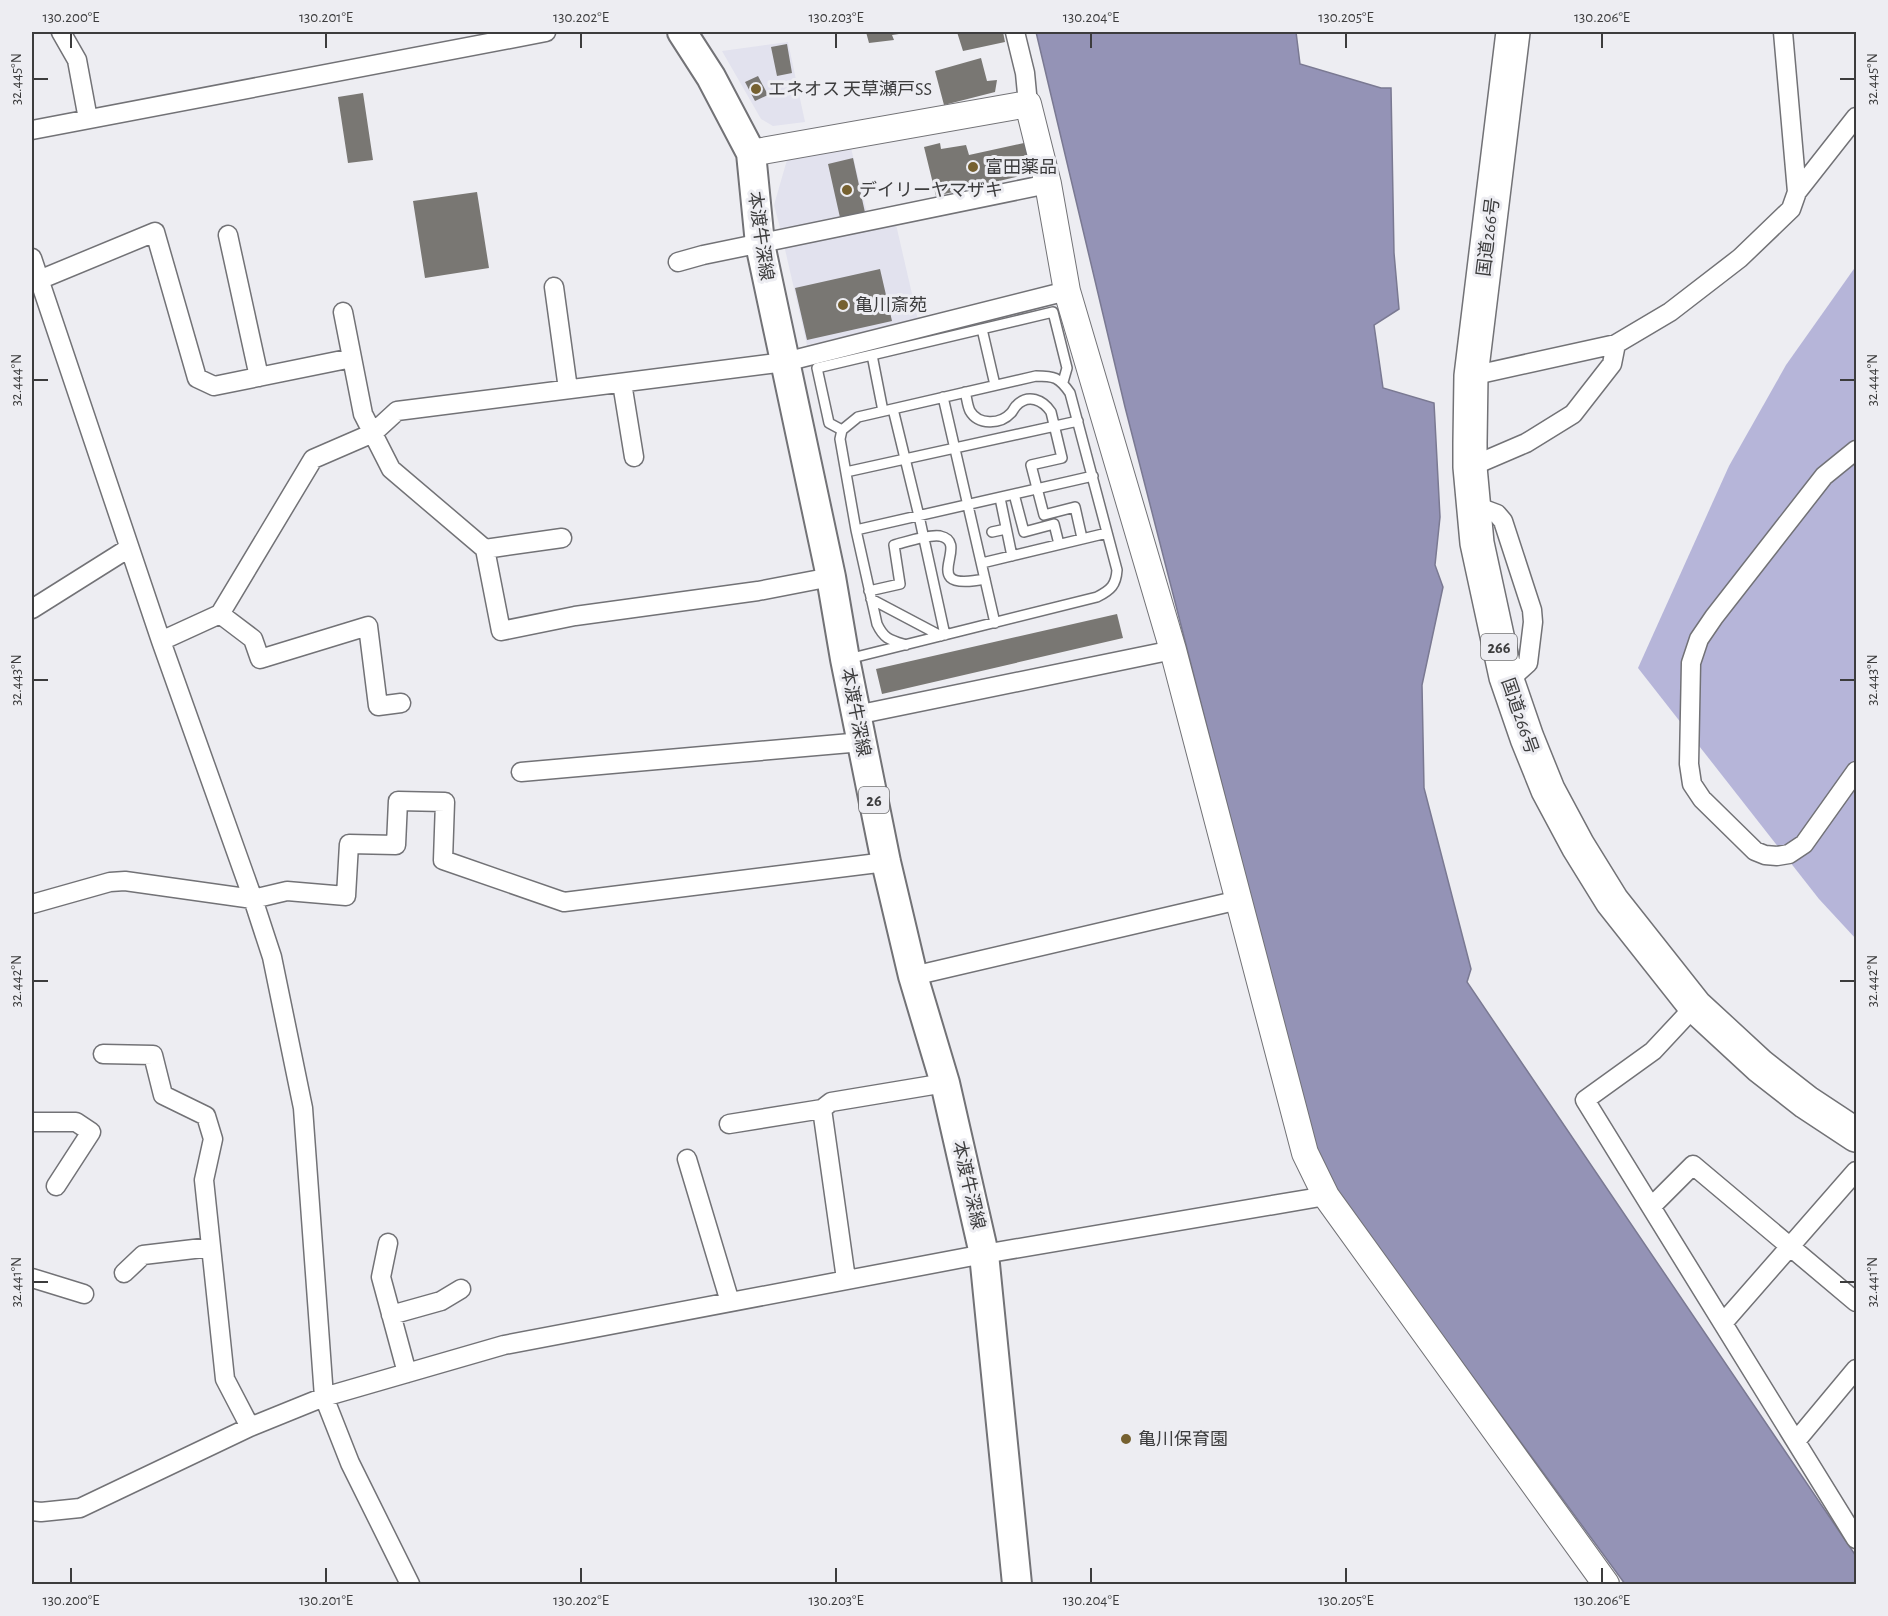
<svg xmlns="http://www.w3.org/2000/svg" width="1888" height="1616" viewBox="0 0 1888 1616" font-family="'Alegreya Sans','Noto Sans JP',sans-serif">
<style>
.built{fill:#e2e2ee}
.forest{fill:#b6b5d9}
.water{fill:#9493b6;stroke:#7a7992;stroke-width:1.5}
.building{fill:#797773}
.lines{fill:none;stroke-linecap:round;stroke-linejoin:round}
.lane-casing{stroke:#727276;stroke-width:12}
.street-casing{stroke:#727276;stroke-width:21}
.secondary-casing{stroke:#727276;stroke-width:28}
.primary-casing{stroke:#727276;stroke-width:32}
.highway-casing{stroke:#727276;stroke-width:36}
.lane{stroke:#fff;stroke-width:9}
.street{stroke:#fff;stroke-width:18}
.secondary{stroke:#fff;stroke-width:26}
.primary{stroke:#fff;stroke-width:28}
.highway{stroke:#fff;stroke-width:33}
.ticks{fill:none;stroke:#3c3c3d;stroke-width:2}
.poi-dot{fill:#766130;stroke:#ededf2;stroke-width:2}
.labels{text-anchor:middle;stroke-width:6;stroke-linejoin:round;paint-order:stroke}
.shield{fill:#ededf2;stroke:#717173;stroke-width:1.5}
.shield-label{font-size:16px;font-weight:bold;fill:#3c3c3d}
.poi-label{font-size:18px;fill:#3c3c3d;stroke:#ededf2;text-anchor:start}
.street-label{font-size:18px;fill:#3c3c3d;stroke:#ededf2}
.neatline{fill:none;stroke:#3c3c3d;stroke-width:2}
.ticks-label{font-size:15px;text-anchor:middle;fill:#3c3c3d}
</style>
<rect width="100%" height="100%" fill="#ededf2"/>
<path class="built" d="M788,42l17,80 -32,4 -12,-7 -39,-68z
M850,144l18,73 -86,18 -8,-30 15,-52z
M895,220l23,100 -111,25 -23,-100z"/>
<path class="forest" d="M1856,266v673l-37,-40 -181,-231 91,-202 57,-101z"/>
<path class="water" d="M1036,32h260l4,32 81,24h10l3,165 5,56 -25,16 9,63 51,15 6,114 -5,48 8,22 -21,98 2,103 47,181 -4,13 389,574v28h-231l-280,-381 -27,-44 -193,-752z"/>
<path class="building" d="M866,32h40v1l-14,2 2,5 -25,3z
M957,32h46l2,10 -42,9z
M787,44l5,29 -15,3 -6,-29z
M981,58l6,23 10,-1 -2,12 -51,13 -9,-34z
M758,76l10,19 -13,6 -10,-19z
M363,93l10,67 -25,3 -10,-66z
M940,143l1,6 25,-4 3,10 55,-12 9,30 -97,23 -12,-49z
M853,158l13,59 -25,5 -13,-58z
M477,192l12,76 -64,10 -12,-77z
M880,269l12,52 -85,19 -12,-52z
M1117,614l6,24 -241,56 -6,-25z"/>
<g class="lines">
<g class="lane-casing">
<path id="lane" d="M982,329l13,56
M872,355l11,56
M965,392c2,6 2,13 5,19 8,14 30,14 41,2 2,-2 3,-5 5,-7 12,-13 27,-6 35,6l11,46 -31,7 13,50 31,-8 7,31
M943,397l52,226
M893,409l26,107 26,119
M842,430l-13,-7 -12,-55 236,-56 14,56 -4,14
M846,472l232,-51
M1014,494l10,38 30,-8 5,20
M1000,498l12,58
M856,530l237,-54
M992,532l14,-3
M982,563l125,-30
M869,591l31,-7 -6,-39c12,-3 35,-11 46,-9 33,7 -26,57 45,43
M871,599l70,37
M848,659c83,-21 166,-41 249,-62 14,-7 19,-12 20,-27l-47,-177c-11,-16 -16,-17 -34,-17l-178,41 -16,13 -2,9 16,91 21,94c7,15 13,16 29,21"/>
</g>
<g class="street-casing">
<path id="street" d="M61,32l16,28 11,59
M1015,32l10,41 3,31
M1783,32l14,160
M32,130l514,-98
M228,235l31,142
M32,258l129,383 92,258 19,58 31,151 21,289 26,66 60,121
M678,262l25,-7 345,-71
M39,280l116,-48 42,146 17,8 138,-28
M554,287l14,102
M343,312l20,102 28,55 94,80 16,82 74,-15 183,-25 73,-14
M1471,376l145,-32 54,-32 70,-54 51,-49 6,-17 59,-75
M622,383l12,74
M1856,450l-32,26 -110,141 -15,22 -8,24 -2,101 3,20 10,15 53,52 10,4 12,1 12,-2 15,-10 52,-73
M1470,467l56,-24 47,-29 39,-50 4,-20
M1473,505l24,9 6,7 29,89 1,12 -5,41 -11,10 -11,4
M485,549l77,-11
M32,609l97,-61
M220,614l33,25 7,20 108,-33 10,80 23,-3
M161,641l59,-27 93,-155 60,-26 24,-22 388,-49 282,-71
M856,715l317,-65
M521,772l341,-30
M32,904l78,-22 15,-1 128,18 34,-8 59,5 3,-52 47,1 2,-44 47,1 -2,58 121,42 322,-40
M913,976l326,-76
M1695,1006l-42,45 -68,49 271,439
M103,1054l50,1 10,40 43,21 7,23 -9,41 21,199 25,48
M822,1109l24,170
M32,1122h44l15,10 -35,54
M729,1124l93,-15 9,-7 114,-19
M687,1159l43,143
M1651,1207l42,-42 163,137
M388,1243l-7,34 26,96
M124,1273l19,-18 68,-8
M32,1278l52,16
M391,1315l50,-14 20,-12
M1723,1323l133,-152
M1796,1441l60,-72
M32,1511l9,1 39,-4 170,-81 74,-30 180,-52 480,-91 342,-58"/>
</g>
<g class="secondary-casing">
<path id="secondary" d="M751,153l277,-49 20,80 19,107 106,359 132,503 21,43 280,388"/>
</g>
<g class="primary-casing">
<path id="primary" d="M682,32l29,45 40,76 9,91 71,333 14,82 41,203 27,114 32,107 39,171 33,330"/>
</g>
<g class="highway-casing">
<path id="highway" d="M1513,32l-42,344 -1,66v25l7,76 29,134 21,61 21,52 30,56 34,55 83,105 65,60 46,36 50,33"/>
</g>
<use href="#lane" class="lane"/>
<use href="#street" class="street"/>
<use href="#secondary" class="secondary"/>
<use href="#primary" class="primary"/>
<use href="#highway" class="highway"/>
</g>
<path class="ticks" d="M71,33v15M326,33v15M581,33v15M836,33v15M1091,33v15M1346,33v15M1602,33v15M33,79h15M1840,79h15M33,380h15M1840,380h15M33,680h15M1840,680h15M33,981h15M1840,981h15M33,1282h15M1840,1282h15M71,1568v15M326,1568v15M581,1568v15M836,1568v15M1091,1568v15M1346,1568v15M1602,1568v15"/>
<g class="poi-dot">
<circle cx="756" cy="89" r="6"/>
<circle cx="973" cy="167" r="6"/>
<circle cx="847" cy="190" r="6"/>
<circle cx="843" cy="305" r="6"/>
<circle cx="1126" cy="1439" r="6"/>
</g>
<g class="labels">
<g class="shield">
<rect x="1481" y="634" width="36" height="26" rx="4.5"/>
<rect x="859" y="787" width="30" height="26" rx="4.5"/>
</g>
<g class="shield-label">
<text x="1499" y="653">266</text>
<text x="874" y="806">26</text>
</g>
<g class="poi-label">
<text x="768" y="95">エネオス 天草瀬戸SS</text>
<text x="985" y="173">富田薬品</text>
<text x="859" y="196">デイリーヤマザキ</text>
<text x="855" y="311">亀川斎苑</text>
<text x="1138" y="1445">亀川保育園</text>
</g>
<g class="street-label">
<text transform="translate(761 236) rotate(82)" y="6">本渡牛深線</text>
<text transform="translate(1488 237) rotate(-83)" y="6">国道266号</text>
<text transform="translate(856 712) rotate(79)" y="6">本渡牛深線</text>
<text transform="translate(1520 716) rotate(71)" y="6">国道266号</text>
<text transform="translate(969 1185) rotate(77)" y="6">本渡牛深線</text>
</g>
</g>
<rect width="1888" height="1616" fill="none" stroke="#ededf2" stroke-width="66"/>
<rect x="33" y="33" width="1822" height="1550" class="neatline"/>
<g class="ticks-label">
<text x="71" y="22">130.200°E</text>
<text x="326" y="22">130.201°E</text>
<text x="581" y="22">130.202°E</text>
<text x="836" y="22">130.203°E</text>
<text x="1091" y="22">130.204°E</text>
<text x="1346" y="22">130.205°E</text>
<text x="1602" y="22">130.206°E</text>
<text transform="translate(16 79) rotate(-90)" y="5">32.445°N</text>
<text transform="translate(1872 79) rotate(-90)" y="5">32.445°N</text>
<text transform="translate(16 380) rotate(-90)" y="5">32.444°N</text>
<text transform="translate(1872 380) rotate(-90)" y="5">32.444°N</text>
<text transform="translate(16 680) rotate(-90)" y="5">32.443°N</text>
<text transform="translate(1872 680) rotate(-90)" y="5">32.443°N</text>
<text transform="translate(16 981) rotate(-90)" y="5">32.442°N</text>
<text transform="translate(1872 981) rotate(-90)" y="5">32.442°N</text>
<text transform="translate(16 1282) rotate(-90)" y="5">32.441°N</text>
<text transform="translate(1872 1282) rotate(-90)" y="5">32.441°N</text>
<text x="71" y="1605">130.200°E</text>
<text x="326" y="1605">130.201°E</text>
<text x="581" y="1605">130.202°E</text>
<text x="836" y="1605">130.203°E</text>
<text x="1091" y="1605">130.204°E</text>
<text x="1346" y="1605">130.205°E</text>
<text x="1602" y="1605">130.206°E</text>
</g>
</svg>
